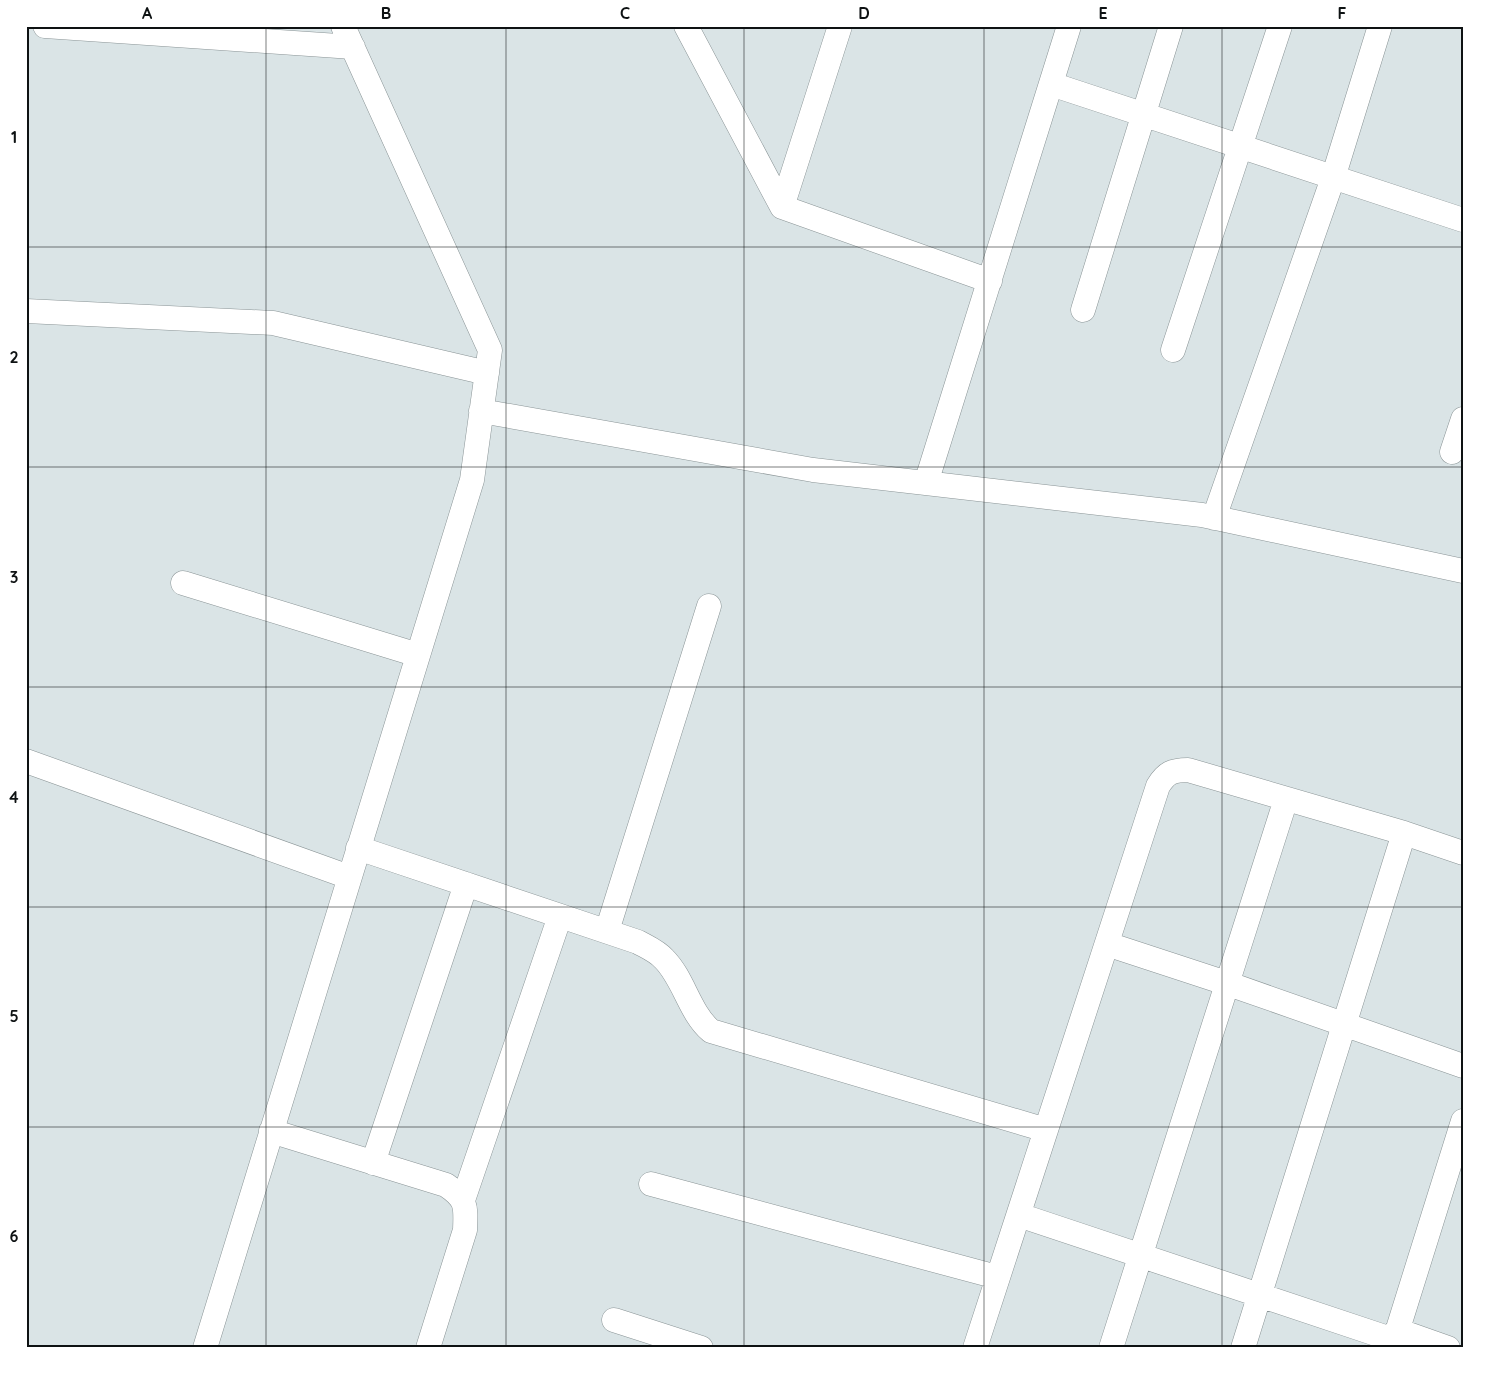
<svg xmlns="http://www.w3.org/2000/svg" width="1489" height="1374" viewBox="0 0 1489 1374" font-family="Quicksand,sans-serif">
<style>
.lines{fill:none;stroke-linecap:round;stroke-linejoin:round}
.minor-casing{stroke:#8a9496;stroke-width:25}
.minor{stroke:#fff;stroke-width:24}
.grid{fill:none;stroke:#0e1213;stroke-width:1;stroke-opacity:0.55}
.neatline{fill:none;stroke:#0e1213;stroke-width:2}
.grid-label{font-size:16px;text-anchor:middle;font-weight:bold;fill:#0e1213}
</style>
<rect width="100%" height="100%" fill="#dae4e6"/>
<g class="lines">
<g class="minor-casing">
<path id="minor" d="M45,26l308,21
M686,26l96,181
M840,26l-58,181 208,74
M1051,84l412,136
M1083,310l88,-284
M26,311l247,12 214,50
M1173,350l107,-324
M481,411l332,59 389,45 261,56
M1452,452l11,-33
M926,483l143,-457
M1214,518l119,-340 47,-152
M183,583l235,72
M26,761l323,116
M358,848l280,94c9,5 19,9 26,17 20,20 25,53 47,72l335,99
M607,931l102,-325
M1107,944l119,39 237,83
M271,1131l175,54c21,14 20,21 19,45l-37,118
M373,1163l93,-279
M651,1184l346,93
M463,1200l97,-284
M1019,1215l375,125
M614,1320l87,28
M1397,1330l51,18
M205,1348l267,-868 18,-130 -147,-324
M975,1348l183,-562c8,-13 14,-16 30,-16l216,63 59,20
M1111,1348l175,-549
M1243,1348l161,-515
M1392,1348l71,-227"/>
</g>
<use href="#minor" class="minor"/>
</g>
<path class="grid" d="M266,26v1322M506,26v1322M744,26v1322M984,26v1322M1222,26v1322M26,247h1437M26,467h1437M26,687h1437M26,907h1437M26,1127h1437"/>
<rect width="1489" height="1374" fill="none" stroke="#ffffff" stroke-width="55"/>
<rect x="28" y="28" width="1434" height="1318" class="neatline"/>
<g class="grid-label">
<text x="147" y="19">A</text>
<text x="386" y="19">B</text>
<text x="625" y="19">C</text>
<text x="864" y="19">D</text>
<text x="1103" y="19">E</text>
<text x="1342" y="19">F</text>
<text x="14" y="143">1</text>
<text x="14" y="363">2</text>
<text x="14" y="583">3</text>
<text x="14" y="803">4</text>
<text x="14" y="1022">5</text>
<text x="14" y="1242">6</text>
</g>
</svg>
